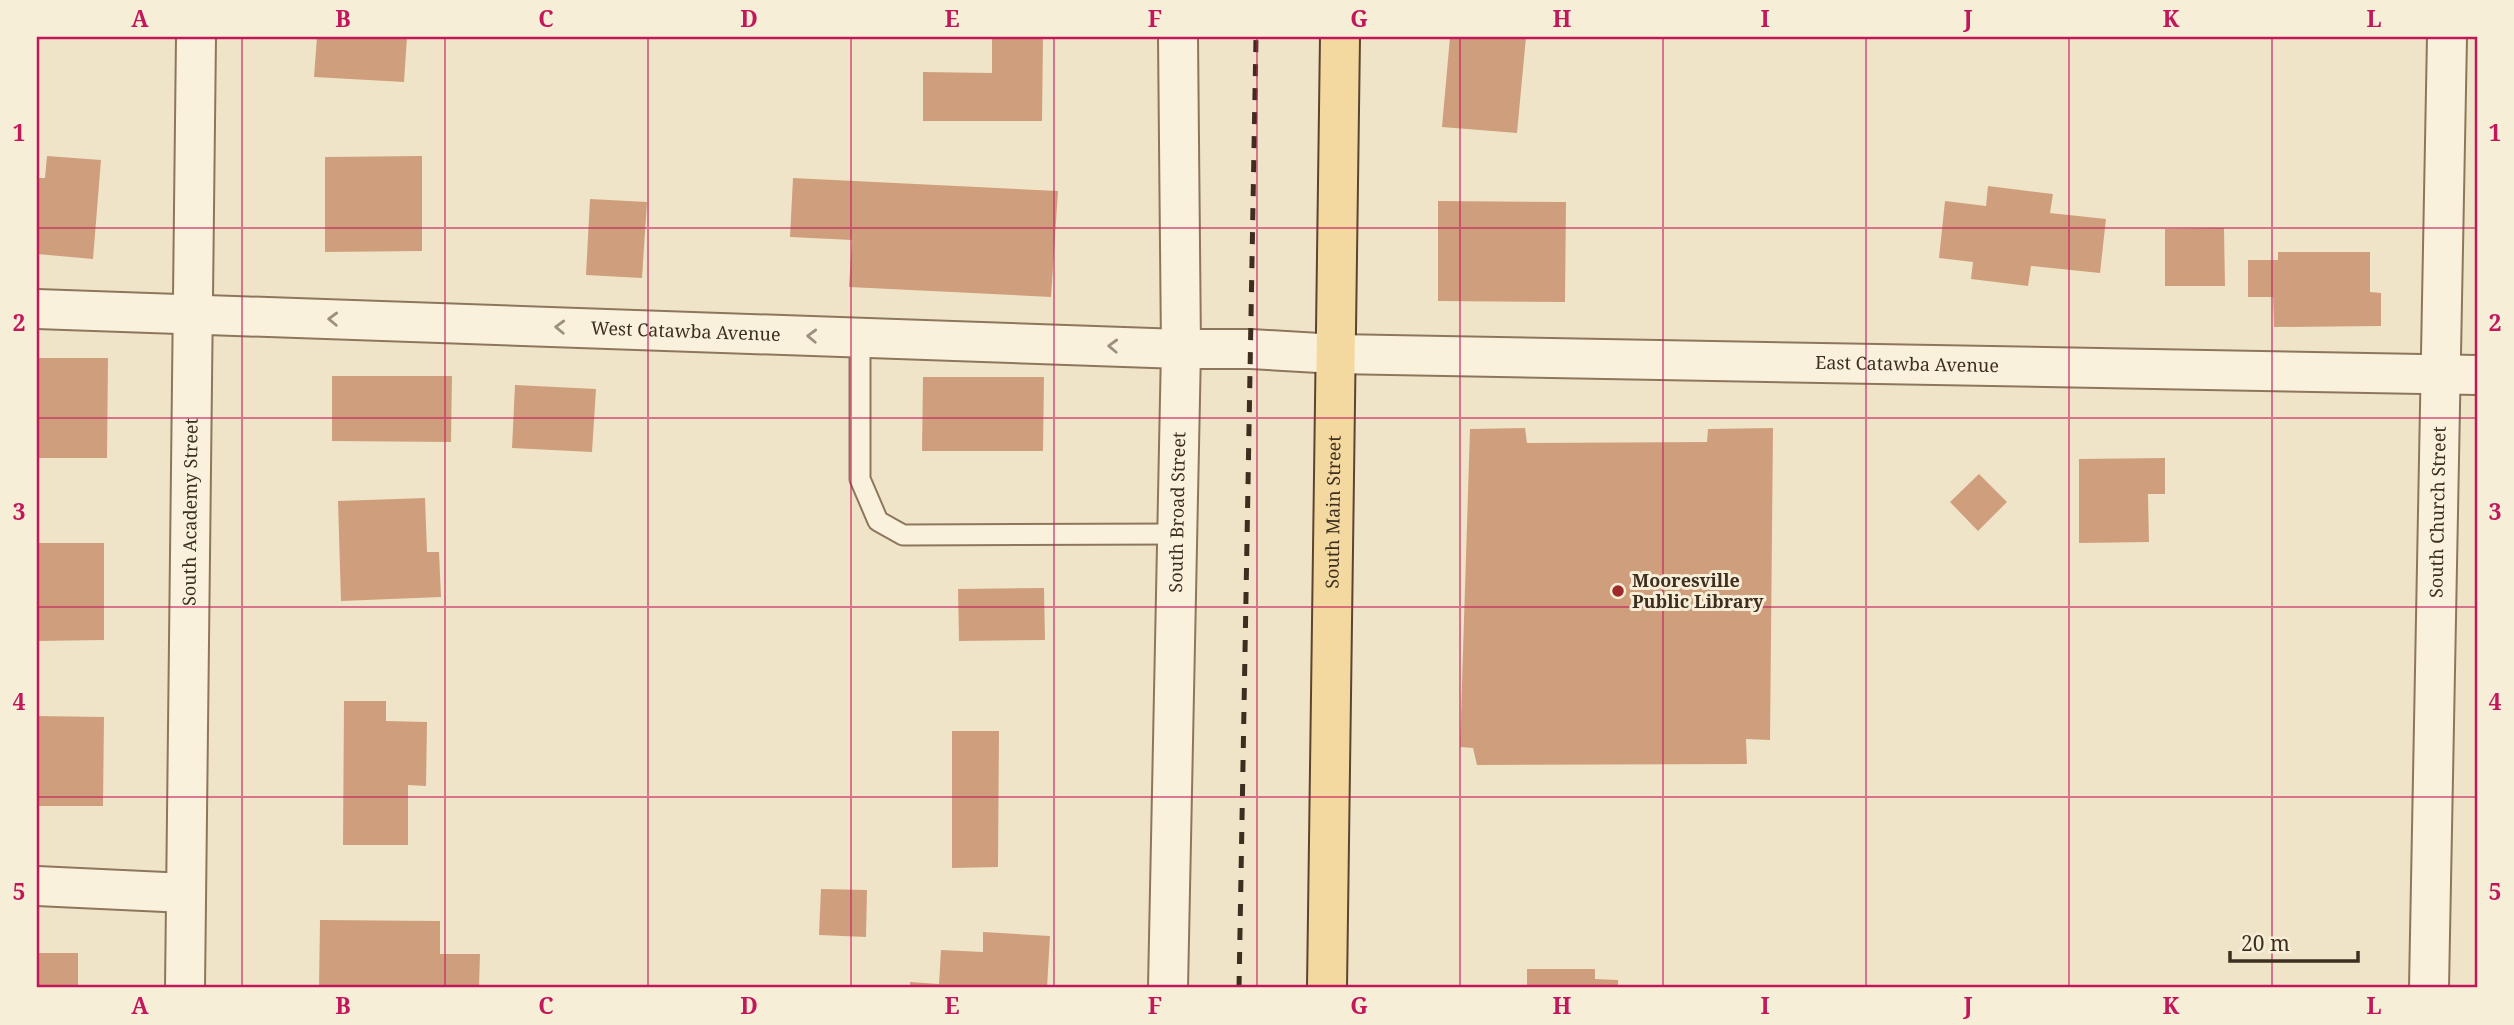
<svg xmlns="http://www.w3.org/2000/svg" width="2514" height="1025" viewBox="0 0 2514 1025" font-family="'Noto Serif',serif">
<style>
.building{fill:#cf9f7d}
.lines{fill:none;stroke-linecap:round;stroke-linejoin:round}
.service-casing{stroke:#8d765c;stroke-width:23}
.minor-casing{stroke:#8d765c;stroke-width:42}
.tertiary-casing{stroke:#8d765c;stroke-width:42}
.primary-casing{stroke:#5b4430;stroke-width:42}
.service{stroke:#faf1dc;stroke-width:19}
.minor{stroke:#faf1dc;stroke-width:38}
.tertiary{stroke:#faf1dc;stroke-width:38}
.primary{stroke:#f3d9a0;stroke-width:38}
.rail{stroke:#3d2e20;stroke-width:5;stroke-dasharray:12 12;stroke-linecap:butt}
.oneway{stroke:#9c907e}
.grid{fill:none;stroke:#c2185b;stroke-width:2;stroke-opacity:0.55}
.poi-dot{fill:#9e2a2b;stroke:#f7eed8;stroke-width:2.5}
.labels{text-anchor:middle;stroke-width:6;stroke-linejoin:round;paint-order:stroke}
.street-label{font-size:18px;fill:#3d2e20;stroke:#f7eed8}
.poi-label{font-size:18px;font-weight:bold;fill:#3d2e20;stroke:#f7eed8;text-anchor:start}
.neatline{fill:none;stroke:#c2185b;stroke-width:2.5}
.grid-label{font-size:23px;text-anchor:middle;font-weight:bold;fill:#c2185b}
</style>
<rect width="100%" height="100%" fill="#f0e4c8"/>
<path class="building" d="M317,37h90l-3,45 -90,-5z
M992,37h51l-1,84h-119v-49l69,1z
M1450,37h76l-9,96 -75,-6z
M47,156l54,4 -8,99 -56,-5v-76h8z
M422,156v95l-97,1v-95z
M793,178l265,13 -7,106 -202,-10 3,-47 -62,-3z
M1988,186l65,8 -3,19 56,6 -6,54 -69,-7 -3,20 -57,-7 2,-17 -34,-4 6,-57 41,5z
M590,199l57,3 -5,76 -56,-3z
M1438,201l128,1 -1,100 -127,-1z
M2224,228l1,58h-60v-57z
M2278,252h92v40l11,1v33l-107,1 -1,-30h-25v-37h30z
M37,358h71l-1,100h-70z
M332,376h120l-1,66 -119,-1z
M923,377h121l-1,74h-121z
M515,385l81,4 -4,63 -80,-4z
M1525,428l2,15 180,-1 1,-13 65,-1 -3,312 -24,-1 1,25 -270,1 -4,-17 -13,-1 10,-318z
M2165,458v36h-17l1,48 -70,1v-84z
M1979,474l28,28 -29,29 -28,-29z
M425,498l2,54h12l2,45 -100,4 -3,-100z
M37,543h67v97l-67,1z
M1044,588l1,52 -86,1 -1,-52z
M344,701h42v20l41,1 -1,64 -18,-1v60h-65z
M37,716l67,1 -1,89h-66z
M952,731h47l-1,136 -46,1z
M821,889l46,1 -1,47 -47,-2z
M320,920l120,1v33h40l-1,34h-160z
M983,932l67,4 -3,52h-137v-6l29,2 2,-34 42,2z
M37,953h41v35h-41z
M1527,969h68v10l23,1v6h29v2h-120z"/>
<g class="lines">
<g class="service-casing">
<path id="service" d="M860,337v142l18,42 25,14 274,-1"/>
</g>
<g class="minor-casing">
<g id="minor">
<path id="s1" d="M37,309l1144,40h70l85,5 1141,21"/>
<path d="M37,886l149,7"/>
<path id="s2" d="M185,988l11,-951"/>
<path id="s3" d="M2429,988l18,-951"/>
</g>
</g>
<g class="tertiary-casing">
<g id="tertiary">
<path id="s4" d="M1168,988l13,-639 -3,-312"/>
</g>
</g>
<g class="primary-casing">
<g id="primary">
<path id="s5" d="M1327,988l13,-951"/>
</g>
</g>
<use href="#service" class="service"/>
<use href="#minor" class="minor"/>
<use href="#tertiary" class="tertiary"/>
<use href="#primary" class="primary"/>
<path class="rail" d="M1239,988l17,-951"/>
</g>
<defs><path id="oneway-chevron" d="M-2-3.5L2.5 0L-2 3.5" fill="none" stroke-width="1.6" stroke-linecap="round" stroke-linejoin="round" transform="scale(1.75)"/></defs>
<g class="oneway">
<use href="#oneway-chevron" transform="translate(333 319) rotate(-178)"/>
<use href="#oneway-chevron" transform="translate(560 327) rotate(-178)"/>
<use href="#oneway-chevron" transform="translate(812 336) rotate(-178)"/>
<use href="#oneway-chevron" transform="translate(1113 346) rotate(-178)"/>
</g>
<path class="grid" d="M242,37v951M445,37v951M648,37v951M851,37v951M1054,37v951M1257,37v951M1460,37v951M1663,37v951M1866,37v951M2069,37v951M2272,37v951M37,228h2440M37,418h2440M37,607h2440M37,797h2440"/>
<circle class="poi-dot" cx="1618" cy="591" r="7"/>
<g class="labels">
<g class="street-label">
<text dy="6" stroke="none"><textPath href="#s1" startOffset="649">West Catawba Avenue</textPath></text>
<text dy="6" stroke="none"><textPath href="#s1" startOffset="1871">East Catawba Avenue</textPath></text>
<text dy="6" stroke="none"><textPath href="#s3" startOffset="476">South Church Street</textPath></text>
<text dy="6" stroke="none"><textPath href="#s2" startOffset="476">South Academy Street</textPath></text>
<text dy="6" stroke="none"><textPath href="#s4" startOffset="476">South Broad Street</textPath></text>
<text dy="6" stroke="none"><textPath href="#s5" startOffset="476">South Main Street</textPath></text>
</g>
<g class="poi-label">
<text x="1632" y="587">Mooresville<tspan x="1632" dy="21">Public Library</tspan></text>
</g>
</g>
<rect width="2514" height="1025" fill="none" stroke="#f7eed8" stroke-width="77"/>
<path d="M2230 951v10h128v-10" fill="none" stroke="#3d2e20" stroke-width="3.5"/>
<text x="2241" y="951" font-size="21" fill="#3d2e20" stroke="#f7eed8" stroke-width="5" paint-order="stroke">20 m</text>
<rect x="38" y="38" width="2438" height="948" class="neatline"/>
<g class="grid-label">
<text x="140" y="27">A</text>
<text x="343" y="27">B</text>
<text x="546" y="27">C</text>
<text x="749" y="27">D</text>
<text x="952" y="27">E</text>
<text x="1155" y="27">F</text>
<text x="1359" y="27">G</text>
<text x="1562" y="27">H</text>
<text x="1765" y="27">I</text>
<text x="1968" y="27">J</text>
<text x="2171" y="27">K</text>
<text x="2374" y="27">L</text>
<text x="19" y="141">1</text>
<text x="2495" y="141">1</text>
<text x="19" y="331">2</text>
<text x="2495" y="331">2</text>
<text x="19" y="520">3</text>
<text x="2495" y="520">3</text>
<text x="19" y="710">4</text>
<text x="2495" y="710">4</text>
<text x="19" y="900">5</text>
<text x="2495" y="900">5</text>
<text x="140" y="1014">A</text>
<text x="343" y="1014">B</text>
<text x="546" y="1014">C</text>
<text x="749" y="1014">D</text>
<text x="952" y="1014">E</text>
<text x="1155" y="1014">F</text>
<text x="1359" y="1014">G</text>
<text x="1562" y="1014">H</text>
<text x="1765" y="1014">I</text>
<text x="1968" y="1014">J</text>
<text x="2171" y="1014">K</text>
<text x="2374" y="1014">L</text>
</g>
</svg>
